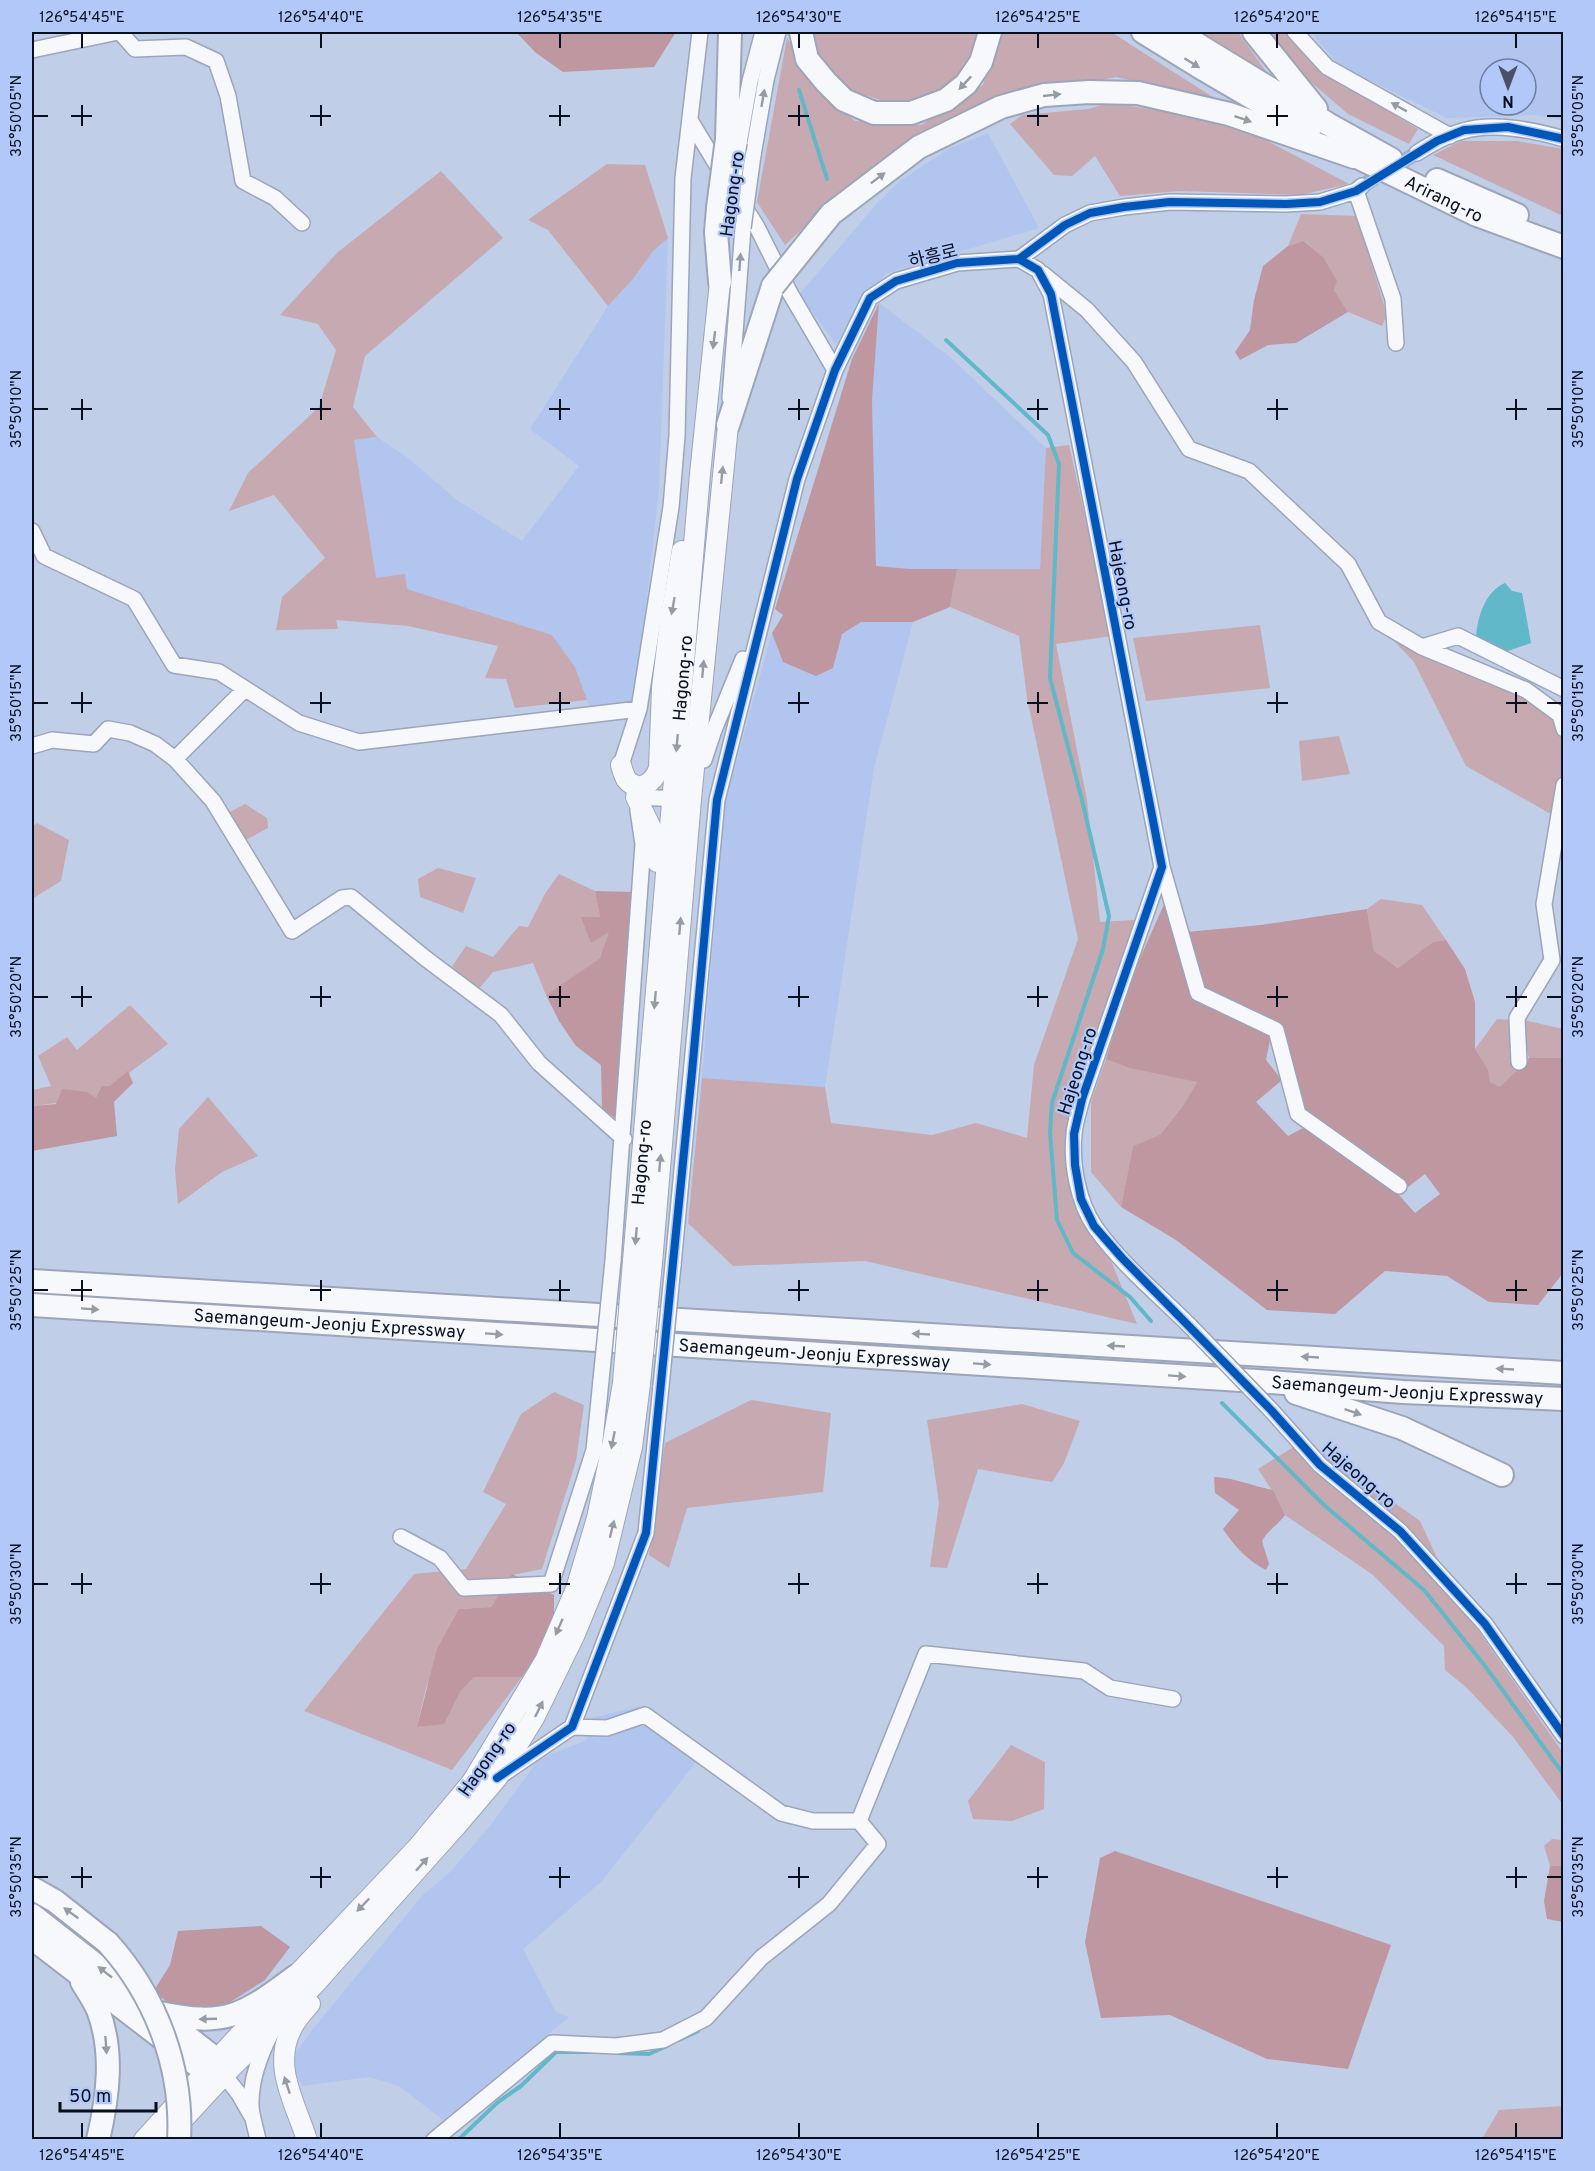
<svg xmlns="http://www.w3.org/2000/svg" width="1595" height="2171" viewBox="0 0 1595 2171" font-family="Overpass,'Noto Sans KR',sans-serif">
<style>
.built{fill:#b1c5ee;fill-rule:evenodd}
.green{fill:#c6a9b1}
.forest{fill:#be97a0}
.water{fill:#60b8c8}
.lines{fill:none;stroke-linecap:round;stroke-linejoin:round}
.stream{stroke:#60b8c8;stroke-width:4}
.minor-tunnel{stroke:#a5b1ca;stroke-width:15;stroke-dasharray:15 8;stroke-linecap:butt}
.minor-casing{stroke:#9ca5b9;stroke-width:18}
.major-casing{stroke:#9ca5b9;stroke-width:22}
.highway-casing{stroke:#9ca5b9;stroke-width:26}
.minor{stroke:#f6f8fc;stroke-width:15}
.major{stroke:#f6f8fc;stroke-width:20}
.highway{stroke:#f6f8fc;stroke-width:22}
.minor-bridge-casing{stroke:#9ca5b9;stroke-width:18;stroke-linecap:butt}
.major-bridge-casing{stroke:#9ca5b9;stroke-width:22;stroke-linecap:butt}
.highway-bridge-casing{stroke:#9ca5b9;stroke-width:26;stroke-linecap:butt}
.minor-bridge{stroke:#f6f8fc;stroke-width:15}
.major-bridge{stroke:#f6f8fc;stroke-width:20}
.highway-bridge{stroke:#f6f8fc;stroke-width:22}
.cycleway-casing{stroke:#b1c8f8;stroke-width:11}
.cycleway{stroke:#0057b8;stroke-width:8}
.oneway{fill:#979ba4}
.ticks{fill:none;stroke:#080f1f;stroke-width:2}
.labels{text-anchor:middle;stroke-width:4.5;stroke-linejoin:round;paint-order:stroke}
.street-label{font-size:18px;fill:#080f1f;stroke:#b1c8f8}
.neatline{fill:none;stroke:#080f1f;stroke-width:2}
.ticks-label{font-size:15px;text-anchor:middle;fill:#080f1f}
</style>
<rect width="100%" height="100%" fill="#c1cee8"/>
<path class="built" d="M1321,32h242v88l-30,-5 -86,3 -107,-52 -26,-30zM1490,69h36v36h-36z
M988,133l51,95 -154,46 -49,70 -37,-49 79,-93 23,-22 49,-32z
M668,238l-9,252 -24,214 -44,7 -16,-44 -23,-32 -176,-56 -22,-139 23,-3 31,21 50,43 64,40 57,-75 -49,-37 78,-123 25,-27 20,-28z
M879,303l70,53 97,92 -6,121h-129l-35,-3 -4,-165z
M861,622h52l-39,146 -49,319 -123,-9 22,-272 48,-173 11,29 50,6 9,-34z
M641,1706l55,56 -94,119 -79,68 33,63 13,5 -126,103 -44,-34 -30,-9 -66,9 -15,-22 24,-34 110,-134 28,-24 40,-46 49,-67 48,-19 5,-22z"/>
<path class="green" d="M814,32h165v7l-17,36 -23,20 -49,8 -40,-13 -34,-39z
M999,32h112l108,69 -103,-24 -151,33 -118,78 -62,57 -28,-43 30,-164 28,47 40,36 66,4 62,-40z
M1200,32h38l29,41z
M1265,32h20l41,42 92,55 -9,15 -61,-30 -50,-43z
M1109,103l83,12 72,24 85,45 -49,11 -120,-4 -60,5 -25,-40 -23,20 -18,-1 -44,-51 12,-9 66,-6z
M1461,141h56l46,8v67l-130,-61z
M607,164l38,1 23,73 -15,13 -20,28 -25,27 -60,-76 -20,-10z
M441,171l62,67 -138,118 -12,51 24,30 -23,3 22,138 29,-4 2,15 145,46 23,32 12,33 -72,8 -9,-29 -21,-1 13,-32 -90,-20 -72,-6 2,9 -62,1 6,-33 43,-39 -51,-63 -45,16 19,-38 71,-66 17,-57 -18,-26 -38,-9 58,-63z
M1301,214l56,2 30,99 -5,11 -34,-14 -14,-22 -11,-33 -18,-16 -17,5z
M1069,445l43,191 -56,8 31,156 13,122 35,-2 -70,217 11,73 26,29 35,85 -272,-63 -132,5 -45,-43 14,-145 123,9 6,36 101,12 44,-12 51,15 7,-73 44,-126 -51,-241 -8,-62 -69,-29 7,-38h83l6,-121z
M1260,625l10,63 -124,13 -13,-63z
M1392,639l59,11 112,56v109l-14,-2 -83,-47 -52,-104z
M1339,736l11,38 -48,7 -3,-40z
M245,804l22,14 1,10 -24,13 -14,-29z
M37,823l32,17 -8,41 -29,18v-72z
M438,868l38,10 -13,35 -43,-16 -2,-18z
M559,874l36,17 5,26h-19l29,14 -10,27 -54,37 -13,-32 -40,9 -15,18 -29,-19 17,-25 27,11 26,-31 9,1 18,-35z
M1381,899l41,6 24,35 -13,2 -35,26 -24,-17 -7,-42z
M130,1005l38,39 -39,29 -1,-1 -32,26 -64,8v-16l19,-4 -13,-30 29,-19 10,13z
M1497,1019l15,1 6,49 -18,19 -10,-6 -15,-33z
M1524,1020l39,9v29h-34l-5,-18z
M1106,1059l91,23 -13,22 -23,30 -28,12 -12,61 -30,-35v-70z
M208,1097l50,59 -36,16 -44,32 -3,-35 4,-40z
M554,1392l30,13 -8,56 -34,108 -30,6 -21,32 -32,2 -33,79 -9,39 27,-4 16,-31 14,-15h48l-70,93 -148,-59 110,-137 52,-5 40,-65 -23,-12 38,-78z
M751,1400l80,13 -8,79 -136,16 -18,60 -20,-13 16,-112z
M1022,1404l58,17 -16,42 -12,19 -74,-13 -31,99 -17,-1 9,-64 -12,-83z
M1305,1440l115,81 35,76 108,156v52l-49,-67 -48,-51 -21,-17 -1,-24 -71,-71 -88,-60 -10,-20 -17,-26z
M1011,1745l34,17 -1,47 -32,12 -39,-2 -5,-18z
M1552,1839l11,1v26h-13l-6,-20z
M1563,2106v33h-81l17,-29z"/>
<path class="forest" d="M516,32h160l-22,35 -91,5 -27,-19z
M1304,241l19,16 14,24 -3,9 14,22 -52,31 -28,2 -28,15 -5,-8 15,-22 4,-30 9,-34 25,-20z
M879,303l-7,98 4,165 35,3h46l-7,38 -37,15h-52l-19,12 -9,34 -17,8 -33,-14 -11,-29 11,-18 -8,-6 77,-250z
M595,891l39,1 -16,228 -16,-11 -1,-44 -25,-19 -17,-25 -13,-26 54,-37 9,-26 -18,11 -10,-26h19z
M1165,902l32,95 74,38 -5,25 16,20 -26,22 32,34 15,-8 88,58 24,27 25,-19 -15,-20 -17,13 -106,-75 -20,-84 -78,-38 -17,-58 74,-7 106,-16 7,42 24,17 35,-26 13,-2 19,29 10,33v47l13,21 2,12 10,5 29,-29h34v215l-25,32 -49,-3 -42,-26 -62,-5 -50,43 -68,-4 -91,-70 -55,-33 12,-61 28,-12 23,-30 13,-22 -67,-14 -24,-9 23,-76z
M128,1071l5,12 -19,19 3,34 -85,15v-45l24,-2 6,-15 25,3 9,6 6,-12h8z
M1214,1477c18,0 41,10 59,13l12,25c-7,10 -18,16 -23,26l7,23 -3,6c-18,-9 -32,-24 -43,-41l16,-19 -24,-17z
M512,1574l42,21v22l-17,37 -15,23h-48l-14,15 -16,32 -27,3 20,-78 22,-40 32,-2z
M1115,1851l276,94 -43,124 -81,-10 -97,-44 -69,3 -16,-76 15,-84z
M1550,1866h13v56l-16,-3 -3,-18z
M261,1926l29,21 -25,33 -44,28 -42,2 -26,-18 17,-27 8,-34z"/>
<path class="water" d="M1505,583l7,8 10,2 9,50 -26,9 -29,-13c1,-22 9,-47 29,-56z"/>
<g class="lines">
<path class="stream" d="M799,90l28,89
M946,340l102,95 11,29 -9,214 32,122 27,116 -6,33 -51,154 -2,30 7,87 16,33 57,44 21,24
M1222,1403l102,102 100,85 61,76 79,109
M679,2040l19,-9
M617,2053l32,1 18,-8
M458,2140l40,-38 23,-16 35,-34h35"/>
<path class="minor-tunnel" d="M1362,186l55,-33"/>
<g class="minor-casing">
<path id="minor" d="M120,32l15,17 51,-2 30,14 12,35 15,85 32,17 27,25
M1295,32l32,35 123,69
M32,50l86,-18
M691,122l32,53
M739,143l11,-62 13,-49
M1417,153c14,-9 29,-18 46,-22 29,-9 71,-1 101,8
M753,155l13,-75 12,-48
M1356,191l37,108 3,44
M742,203l15,24 33,66 45,77
M1019,259l19,11 13,24 111,573 -80,232c-3,11 -7,24 -8,35 -3,30 4,68 21,93 26,37 63,67 95,99
M1043,274l44,36 47,52 55,87 60,22 99,93 31,58 43,25 104,43 34,25 4,14
M730,398l13,-170
M32,531l12,25 90,43 40,66 45,7 80,51 60,19 280,-33
M1422,647l36,-11 106,53
M32,746l20,-6 42,4 14,-15 22,4 25,11 20,15 38,42 79,130 50,-33 9,-1 74,61 76,57 38,48 85,76
M175,759l70,-70
M695,760h9l10,-30 29,-71
M622,775l-1,-10 18,-56 32,-202 6,-71 6,-258 17,-146
M636,797l45,2
M1162,867l36,126 78,37 22,84 101,72
M1519,1062l-2,-44 35,-58 -8,-56 20,-119
M613,1261l30,-417 -5,-33
M673,1265l44,-465 80,-321 38,-109 35,-72 26,-17 61,-18 62,-4 46,-34 25,-12 34,-6 46,-5 116,2 34,-2 36,-11 6,-5
M1271,1410l49,55 80,66 85,93 79,112
M401,1537l39,21 24,30 87,-4 43,-134 7,-70
M572,1727l35,1 38,-13 136,98 32,8h46
M500,1776l72,-49 74,-194 15,-147
M224,2075l15,19 12,21
M258,2140c-2,-11 -6,-22 -7,-33 -1,-27 9,-53 21,-76
M434,2140l118,-97 64,3 47,-6 43,-22 55,-60 68,-54 49,-60 -19,-23 67,-167 158,17 26,17 63,11"/>
</g>
<g class="major-casing">
<g id="major">
<path d="M621,765c1,4 3,10 5,14 13,16 28,3 33,-11l3,-80 8,-66 12,-71"/>
<path d="M636,797l20,41 1,24"/>
<path id="s1" d="M633,1261l67,-787 20,-192"/>
<path d="M652,1263l39,-464 37,-374"/>
<path d="M144,2140l90,-99 183,-193 55,-66 73,-121 31,-72 21,-71 16,-77 10,-58"/>
<path d="M164,2140l60,-65 89,-89 144,-161 40,-47 37,-60 41,-84 29,-71 28,-116 8,-63"/>
<path d="M307,2140c-12,-38 -36,-75 -14,-114 4,-8 11,-15 17,-22"/>
</g>
</g>
<g class="highway-casing">
<g id="highway">
<path d="M801,32l6,27 19,23 18,18 30,13h37l35,-13 20,-16 15,-22 9,-30"/>
<path d="M1143,32l55,34 111,65"/>
<path d="M1177,32l151,92 63,35"/>
<path d="M1254,32l62,77"/>
<path d="M727,139l3,-107"/>
<path id="s2" d="M1343,150l134,65 87,32"/>
<path d="M1437,180l80,35"/>
<path d="M718,208l-2,24 4,50"/>
<path d="M831,214l88,-67 82,-40 43,-12 45,-3 49,1 91,21 125,43"/>
<path d="M728,425l45,-139"/>
<path d="M32,1281l1532,92"/>
<path id="s3" d="M32,1305l1225,76 146,11 161,7"/>
<path d="M1296,1393l106,35 100,47"/>
<path d="M32,1888l23,13 53,42"/>
<path d="M32,1915l185,145 7,15"/>
<path d="M32,1938l174,134 18,3"/>
<path d="M82,1982c5,9 12,18 16,28 16,42 10,87 0,130"/>
<path d="M160,2013c66,14 84,2 136,-37"/>
</g>
</g>
<use href="#minor" class="minor"/>
<use href="#major" class="major"/>
<use href="#highway" class="highway"/>
<g class="minor-bridge-casing">
<path id="minor-bridge" d="M728,217l11,-74
M743,228l10,-73
M1190,1326l81,84
M601,1380l12,-119
M661,1386l12,-121"/>
</g>
<g class="major-bridge-casing">
<path id="major-bridge" d="M623,1383l10,-122
M640,1384l12,-121"/>
</g>
<g class="highway-bridge-casing">
<path id="highway-bridge" d="M718,208l9,-69
M773,286l58,-72
M108,1943c48,53 75,125 71,197"/>
</g>
<use href="#minor-bridge" class="minor-bridge"/>
<use href="#major-bridge" class="major-bridge"/>
<use href="#highway-bridge" class="highway-bridge"/>
<g class="cycleway-casing">
<path id="cycleway" d="M1019,259l19,11 13,24 111,573 -80,232 -8,35 1,31 6,34 13,27 28,32 149,152 49,55 80,66 85,93 79,112
M497,1778l75,-51 74,-194 46,-461 25,-272 80,-321 38,-109 35,-72 26,-17 61,-18 62,-4 46,-34 25,-12 34,-6 46,-5 116,2 34,-2 36,-11 81,-50 27,-11 44,-3 56,12"/>
</g>
<use href="#cycleway" class="cycleway"/>
</g>
<defs><path id="oneway-solid" d="M-6-.8H1V-3.2L6.5 0L1 3.2V.8H-6Z" transform="scale(1.5)"/></defs>
<g class="oneway">
<use href="#oneway-solid" transform="translate(1192 63) rotate(32)"/>
<use href="#oneway-solid" transform="translate(965 83) rotate(133)"/>
<use href="#oneway-solid" transform="translate(1052 95) rotate(-6)"/>
<use href="#oneway-solid" transform="translate(763 98) rotate(-80)"/>
<use href="#oneway-solid" transform="translate(1399 107) rotate(-151)"/>
<use href="#oneway-solid" transform="translate(1243 119) rotate(19)"/>
<use href="#oneway-solid" transform="translate(878 178) rotate(-37)"/>
<use href="#oneway-solid" transform="translate(740 262) rotate(-86)"/>
<use href="#oneway-solid" transform="translate(714 340) rotate(97)"/>
<use href="#oneway-solid" transform="translate(722 475) rotate(-84)"/>
<use href="#oneway-solid" transform="translate(673 606) rotate(100)"/>
<use href="#oneway-solid" transform="translate(703 669) rotate(-85)"/>
<use href="#oneway-solid" transform="translate(677 743) rotate(95)"/>
<use href="#oneway-solid" transform="translate(680 926) rotate(-85)"/>
<use href="#oneway-solid" transform="translate(655 1000) rotate(95)"/>
<use href="#oneway-solid" transform="translate(660 1163) rotate(-85)"/>
<use href="#oneway-solid" transform="translate(636 1236) rotate(95)"/>
<use href="#oneway-solid" transform="translate(90 1309) rotate(4)"/>
<use href="#oneway-solid" transform="translate(494 1334) rotate(4)"/>
<use href="#oneway-solid" transform="translate(921 1334) rotate(-177)"/>
<use href="#oneway-solid" transform="translate(1116 1346) rotate(-177)"/>
<use href="#oneway-solid" transform="translate(1310 1357) rotate(-177)"/>
<use href="#oneway-solid" transform="translate(982 1364) rotate(4)"/>
<use href="#oneway-solid" transform="translate(1505 1369) rotate(-177)"/>
<use href="#oneway-solid" transform="translate(1177 1376) rotate(4)"/>
<use href="#oneway-solid" transform="translate(1353 1412) rotate(19)"/>
<use href="#oneway-solid" transform="translate(613 1440) rotate(101)"/>
<use href="#oneway-solid" transform="translate(612 1529) rotate(-76)"/>
<use href="#oneway-solid" transform="translate(559 1627) rotate(114)"/>
<use href="#oneway-solid" transform="translate(539 1709) rotate(-64)"/>
<use href="#oneway-solid" transform="translate(422 1864) rotate(-48)"/>
<use href="#oneway-solid" transform="translate(363 1905) rotate(134)"/>
<use href="#oneway-solid" transform="translate(71 1913) rotate(-144)"/>
<use href="#oneway-solid" transform="translate(105 1972) rotate(-142)"/>
<use href="#oneway-solid" transform="translate(208 2019) rotate(178)"/>
<use href="#oneway-solid" transform="translate(106 2045) rotate(86)"/>
<use href="#oneway-solid" transform="translate(287 2085) rotate(-108)"/>
</g>
<path class="ticks" d="M82,33v15M321,33v15M560,33v15M799,33v15M1038,33v15M1277,33v15M1516,33v15M82,105v21M321,105v21M560,105v21M799,105v21M1038,105v21M1277,105v21M33,116h15M71,116h21M310,116h21M549,116h21M788,116h21M1027,116h21M1267,116h21M1547,116h15M82,399v21M321,399v21M560,399v21M799,399v21M1038,399v21M1277,399v21M1516,399v21M33,409h15M71,409h21M310,409h21M549,409h21M788,409h21M1027,409h21M1267,409h21M1506,409h21M1547,409h15M82,692v21M321,692v21M560,692v21M799,692v21M1038,692v21M1277,692v21M1516,692v21M33,703h15M71,703h21M310,703h21M549,703h21M788,703h21M1027,703h21M1267,703h21M1506,703h21M1547,703h15M82,986v21M321,986v21M560,986v21M799,986v21M1038,986v21M1277,986v21M1516,986v21M33,997h15M71,997h21M310,997h21M549,997h21M788,997h21M1027,997h21M1267,997h21M1506,997h21M1547,997h15M82,1280v21M321,1280v21M560,1280v21M799,1280v21M1038,1280v21M1277,1280v21M1516,1280v21M33,1290h15M71,1290h21M310,1290h21M549,1290h21M788,1290h21M1027,1290h21M1267,1290h21M1506,1290h21M1547,1290h15M82,1573v21M321,1573v21M560,1573v21M799,1573v21M1038,1573v21M1277,1573v21M1516,1573v21M33,1584h15M71,1584h21M310,1584h21M549,1584h21M788,1584h21M1027,1584h21M1267,1584h21M1506,1584h21M1547,1584h15M82,1867v21M321,1867v21M560,1867v21M799,1867v21M1038,1867v21M1277,1867v21M1516,1867v21M33,1877h15M71,1877h21M310,1877h21M549,1877h21M788,1877h21M1027,1877h21M1267,1877h21M1506,1877h21M1547,1877h15M82,2123v15M321,2123v15M560,2123v15M799,2123v15M1038,2123v15M1277,2123v15M1516,2123v15"/>
<g class="labels">
<g class="street-label">
<text transform="translate(732 194) rotate(-82)" y="6">Hagong-ro</text>
<text dy="6" stroke="none"><textPath href="#s2" startOffset="112">Arirang-ro</textPath></text>
<text transform="translate(933 256) rotate(-14)" y="6">하흥로</text>
<text transform="translate(1123 585) rotate(79)" y="6">Hajeong-ro</text>
<text dy="6" stroke="none"><textPath href="#s1" startOffset="585">Hagong-ro</textPath></text>
<text transform="translate(1077 1071) rotate(-72)" y="6">Hajeong-ro</text>
<text dy="6" stroke="none"><textPath href="#s1" startOffset="99">Hagong-ro</textPath></text>
<text dy="6" stroke="none"><textPath href="#s3" startOffset="298">Saemangeum-Jeonju Expressway</textPath></text>
<text dy="6" stroke="none"><textPath href="#s3" startOffset="784">Saemangeum-Jeonju Expressway</textPath></text>
<text dy="6" stroke="none"><textPath href="#s3" startOffset="1378">Saemangeum-Jeonju Expressway</textPath></text>
<text transform="translate(1359 1475) rotate(41)" y="6">Hajeong-ro</text>
<text transform="translate(487 1759) rotate(-55)" y="6">Hagong-ro</text>
</g>
</g>
<rect width="1595" height="2171" fill="none" stroke="#b1c8f8" stroke-width="66"/>
<g transform="translate(1508 87) rotate(180)"><circle r="28" fill="#b1c8f8" stroke="#6d7ea1" stroke-width="1.5"/>
<path d="M0-4.5L10 22L0 15L-10 22Z" fill="#495265"/>
<text y="-9" font-size="16" font-weight="bold" text-anchor="middle" fill="#080f1f">N</text>
</g>
<path d="M60 2102v9h96v-9" fill="none" stroke="#080f1f" stroke-width="3"/>
<text x="69" y="2102" font-size="18" fill="#080f1f" stroke="#b1c8f8" stroke-width="4.5" paint-order="stroke">50 m</text>
<rect x="33" y="33" width="1529" height="2105" class="neatline"/>
<g class="ticks-label">
<text x="82" y="22">126°54'45"E</text>
<text x="321" y="22">126°54'40"E</text>
<text x="560" y="22">126°54'35"E</text>
<text x="799" y="22">126°54'30"E</text>
<text x="1038" y="22">126°54'25"E</text>
<text x="1277" y="22">126°54'20"E</text>
<text x="1516" y="22">126°54'15"E</text>
<text transform="translate(1578 116) rotate(-90)" y="5">35°50'05"N</text>
<text transform="translate(16 116) rotate(-90)" y="5">35°50'05"N</text>
<text transform="translate(1578 409) rotate(-90)" y="5">35°50'10"N</text>
<text transform="translate(16 409) rotate(-90)" y="5">35°50'10"N</text>
<text transform="translate(1578 703) rotate(-90)" y="5">35°50'15"N</text>
<text transform="translate(16 703) rotate(-90)" y="5">35°50'15"N</text>
<text transform="translate(1578 997) rotate(-90)" y="5">35°50'20"N</text>
<text transform="translate(16 997) rotate(-90)" y="5">35°50'20"N</text>
<text transform="translate(1578 1290) rotate(-90)" y="5">35°50'25"N</text>
<text transform="translate(16 1290) rotate(-90)" y="5">35°50'25"N</text>
<text transform="translate(16 1584) rotate(-90)" y="5">35°50'30"N</text>
<text transform="translate(1578 1584) rotate(-90)" y="5">35°50'30"N</text>
<text transform="translate(16 1877) rotate(-90)" y="5">35°50'35"N</text>
<text transform="translate(1578 1877) rotate(-90)" y="5">35°50'35"N</text>
<text x="82" y="2160">126°54'45"E</text>
<text x="321" y="2160">126°54'40"E</text>
<text x="560" y="2160">126°54'35"E</text>
<text x="799" y="2160">126°54'30"E</text>
<text x="1038" y="2160">126°54'25"E</text>
<text x="1277" y="2160">126°54'20"E</text>
<text x="1516" y="2160">126°54'15"E</text>
</g>
</svg>
